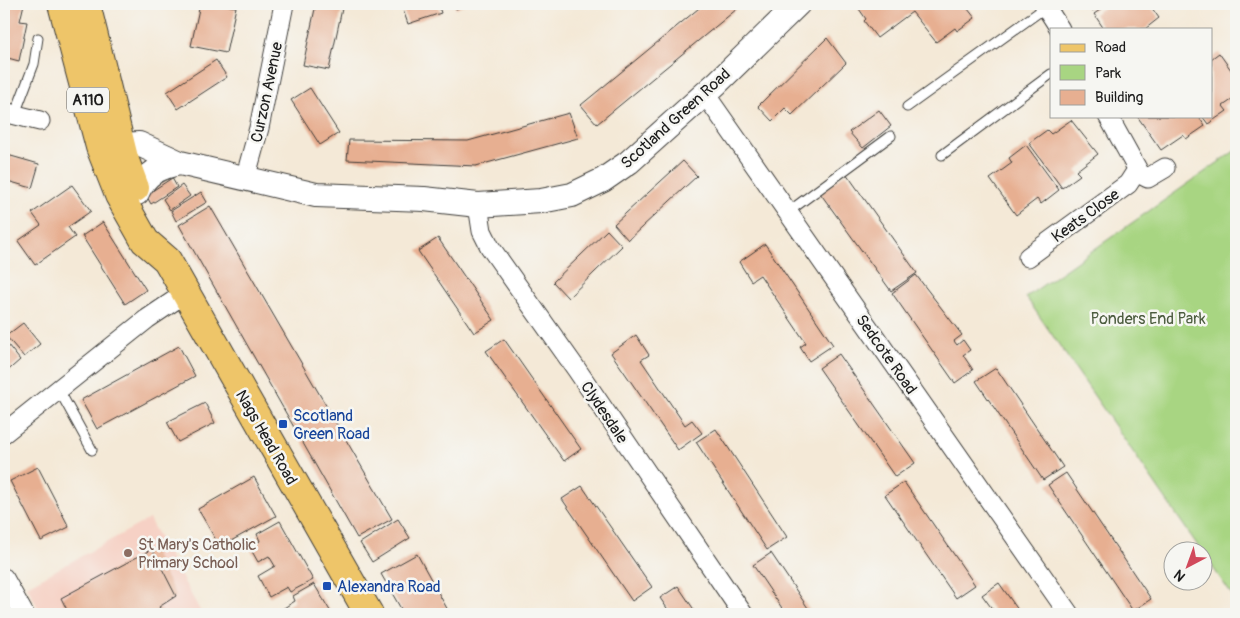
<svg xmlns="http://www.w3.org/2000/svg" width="1240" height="618" viewBox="0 0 1240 618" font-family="Pangolin,sans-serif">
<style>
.built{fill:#f6d1c5}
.green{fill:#a8d582;stroke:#62784f}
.building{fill:#e7af91}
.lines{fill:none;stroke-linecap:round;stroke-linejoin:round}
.service-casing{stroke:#3c3b38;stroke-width:11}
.minor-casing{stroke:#3c3b38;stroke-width:21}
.tertiary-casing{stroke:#3c3b38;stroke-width:26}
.primary-casing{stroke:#3c3b38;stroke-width:30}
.service{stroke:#fff;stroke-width:9}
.minor{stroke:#fff;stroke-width:19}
.tertiary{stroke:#fff;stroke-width:24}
.primary{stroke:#eec569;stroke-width:28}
.transit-dot{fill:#1a4fb4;stroke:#f6f6f2;stroke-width:2}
.education-dot{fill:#8d6e63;stroke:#f6f6f2;stroke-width:2}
.labels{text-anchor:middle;stroke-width:5;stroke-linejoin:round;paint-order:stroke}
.shield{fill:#f6f6f2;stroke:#5d5d5c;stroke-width:1}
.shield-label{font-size:15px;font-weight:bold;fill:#1c1c1c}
.street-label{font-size:16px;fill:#1c1c1c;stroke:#f6f6f2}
.park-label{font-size:16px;fill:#4d5d40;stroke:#f6f6f2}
.transit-label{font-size:16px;fill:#164399;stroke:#f6f6f2;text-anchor:start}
.education-label{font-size:16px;fill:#785e54;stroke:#f6f6f2;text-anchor:start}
</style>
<rect width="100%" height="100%" fill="#f6f6f2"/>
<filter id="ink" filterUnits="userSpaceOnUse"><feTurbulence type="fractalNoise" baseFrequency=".02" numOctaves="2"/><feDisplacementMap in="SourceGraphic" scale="10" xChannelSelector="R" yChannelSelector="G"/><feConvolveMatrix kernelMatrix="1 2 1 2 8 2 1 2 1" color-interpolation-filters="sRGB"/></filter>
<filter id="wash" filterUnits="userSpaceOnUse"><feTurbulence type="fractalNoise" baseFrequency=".0096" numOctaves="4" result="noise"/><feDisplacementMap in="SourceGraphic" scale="20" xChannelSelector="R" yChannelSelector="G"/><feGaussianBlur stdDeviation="1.12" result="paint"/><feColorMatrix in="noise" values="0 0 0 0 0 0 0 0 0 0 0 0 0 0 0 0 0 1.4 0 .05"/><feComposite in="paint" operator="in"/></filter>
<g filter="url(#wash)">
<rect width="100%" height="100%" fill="#f4e9d7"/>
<path class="built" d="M149,519l53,95h-161l-14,-28z"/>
<path class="green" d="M1236,150v451l-210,-304z"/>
<g id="blocks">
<path class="building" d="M4,4h20l-4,17 7,1 -8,39 -15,-4z
M200,4h20l16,3 -10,46 -35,-7z
M316,4h27l-14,66 -26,-5z
M401,4h37l3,9 -33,11z
M454,4h12l-10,5z
M704,4h39l-146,120 -16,-19z
M859,4h105l11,14 -18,13 -2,-3 -19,14 -24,-30 -35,26 -13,-17 2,-2 -9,-13z
M1087,4h16l-11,7z
M1109,4h40l10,14 -14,11h-41l-10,-15z
M827,38l19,25 -54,52 -7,-7 -13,13 -14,-15z
M1219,53l17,24v20l-13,9 4,5 -19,13 -6,-8h9v-57z
M216,60l11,17 -49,32 -11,-17z
M310,88l29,45 -19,12 -29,-45z
M879,110l12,16 -28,22 -14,-16z
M569,113l9,25 -102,28 -129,-6 2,-20 119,1z
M1137,116h61l7,10 -19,13 -3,-4 -22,15z
M1071,120l27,34 -22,17 4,4 -18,13 -33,-45 18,-13 4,4z
M1026,145l33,45 -18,14 -4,-5 -21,16 -26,-36 22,-16 -3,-5z
M4,154l35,10 -7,24 -28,-8z
M683,161l14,15 -69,64 -14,-16z
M846,173l71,100 -26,18 -71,-98z
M172,178l5,9 -26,17 -5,-9z
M72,185l19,26 -23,16 7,10 -40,28 -17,-24 23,-16 -9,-12z
M182,185l8,11 -20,14 -7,-11z
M201,192l6,10 -31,19 -5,-10z
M210,206l182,313 -35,19 -178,-313z
M103,222l43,68 -21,14 -43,-68z
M607,230l15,16 -54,52 -15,-16z
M438,238l56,82 -20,13 -56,-82z
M765,244l68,101 -24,16 -9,-14 6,-4 -46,-68 -9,6 -12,-19z
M916,275l46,60 -8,6 3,4 6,-5 7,10 -7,5 10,15 -18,13 -63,-90z
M23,323l17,21 -16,13 -18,-21z
M636,335l13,20 -8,5 44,65 7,-5 10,13 -24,17 -67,-97z
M504,339l77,110 -17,12 -78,-110z
M4,340l16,20 -16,14z
M179,346l16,30 -98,53 -16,-29z
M839,354l76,109 -20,14 -76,-109z
M996,368l67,99 -20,13 -67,-99z
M205,403l10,20 -37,19 -11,-20z
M716,429l71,108 -20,13 -71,-108z
M38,467l31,60 -28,14 -31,-60z
M1066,473l85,126 -18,12 -85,-126z
M254,477l22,39 -56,31 -22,-38z
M904,482l71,103 -19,13 -71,-103z
M582,486l70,101 -20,14 -70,-102z
M398,519l12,19 -38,24 -12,-19z
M280,521l33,59 -23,12 -3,-5 -18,10 -11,-21 17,-10 -6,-10 -11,6 -9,-16 11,-5 -3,-7z
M152,549l24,47 -17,11 5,7h-95l-8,-16z
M771,553l41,61h-26l-33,-49z
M417,554l33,60h-46l-23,-40z
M999,583l22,31h-25l-14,-19z
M314,584l18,30h-51l-2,-3 16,-10 -2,-5z
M678,586l19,28h-26l-11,-16z"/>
</g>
</g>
<g filter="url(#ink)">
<use href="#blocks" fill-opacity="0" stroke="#3c3b38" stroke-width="1"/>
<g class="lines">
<g class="service-casing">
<path id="service" d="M907,107l139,-100
M15,114l19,-50 4,-26
M942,155l109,-81
M788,212l103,-76
M59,390l33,60"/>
</g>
<g class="minor-casing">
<path id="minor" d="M1044,4l16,25
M705,94l364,520
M4,112l36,9
M1108,116l32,58 8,4 17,-10
M245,179l14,-51 25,-124
M478,205l4,26 8,16 87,123 166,244
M1028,257l100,-73 9,-14
M4,433l143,-114 37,-25
M4,578l20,36"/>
</g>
<g class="tertiary-casing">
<path id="tertiary" d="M122,145l17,-1 41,19 136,32 108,4 54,6 63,-4 31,-6 31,-15 26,-18 88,-79 81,-79
M137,193c9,-20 22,-26 43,-30"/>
</g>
<g class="primary-casing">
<path id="primary" d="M62,4l38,143 19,48 26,46 22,19 202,354
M86,4l38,154 11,30"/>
</g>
<use href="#service" class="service"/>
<use href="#minor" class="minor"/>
<use href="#tertiary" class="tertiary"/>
<use href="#primary" class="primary"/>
</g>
</g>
<g class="transit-dot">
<rect x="278" y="419" width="10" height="10" rx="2.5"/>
<rect x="322" y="581" width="10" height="10" rx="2.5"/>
</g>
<circle class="education-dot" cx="128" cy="553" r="5"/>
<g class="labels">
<rect class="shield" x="67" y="87.5" width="42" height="25" rx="4"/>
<g class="shield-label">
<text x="88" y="105">A110</text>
</g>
<g class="street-label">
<text transform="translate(266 92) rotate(-78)" y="6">Curzon Avenue</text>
<text transform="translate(675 118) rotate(-42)" y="6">Scotland Green Road</text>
<text transform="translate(1085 215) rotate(-36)" y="6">Keats Close</text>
<text transform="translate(887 354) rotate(55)" y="6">Sedcote Road</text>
<text transform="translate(605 412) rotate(56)" y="6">Clydesdale</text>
<text transform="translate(267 437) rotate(60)" y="6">Nags Head Road</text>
</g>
<g class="park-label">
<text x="1148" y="324">Ponders End Park</text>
</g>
<g class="transit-label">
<text x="293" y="421">Scotland<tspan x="293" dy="18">Green Road</tspan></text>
<text x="337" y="592">Alexandra Road</text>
</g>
<g class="education-label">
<text x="138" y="550">St Mary's Catholic<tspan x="138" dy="18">Primary School</tspan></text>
</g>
</g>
<rect width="1240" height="618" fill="none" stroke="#f6f6f2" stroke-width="20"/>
<rect x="1050" y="28" width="162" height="90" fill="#f6f6f2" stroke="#9f9f9c"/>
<rect x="1060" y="44" width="25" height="8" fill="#eec569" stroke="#9f9f9c"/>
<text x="1095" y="52" font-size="15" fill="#1c1c1c">Road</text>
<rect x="1060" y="65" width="25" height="15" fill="#a8d582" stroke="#9f9f9c"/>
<text x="1095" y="78" font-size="15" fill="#1c1c1c">Park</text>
<rect x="1060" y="90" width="25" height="15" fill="#e7af91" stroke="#9f9f9c"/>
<text x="1095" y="102" font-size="15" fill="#1c1c1c">Building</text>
<g transform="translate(1188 566) rotate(221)"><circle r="24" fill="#f6f6f2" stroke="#9f9f9c"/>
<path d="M0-4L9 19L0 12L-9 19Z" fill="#d1495b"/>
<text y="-8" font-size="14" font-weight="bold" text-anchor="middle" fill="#1c1c1c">N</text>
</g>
</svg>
